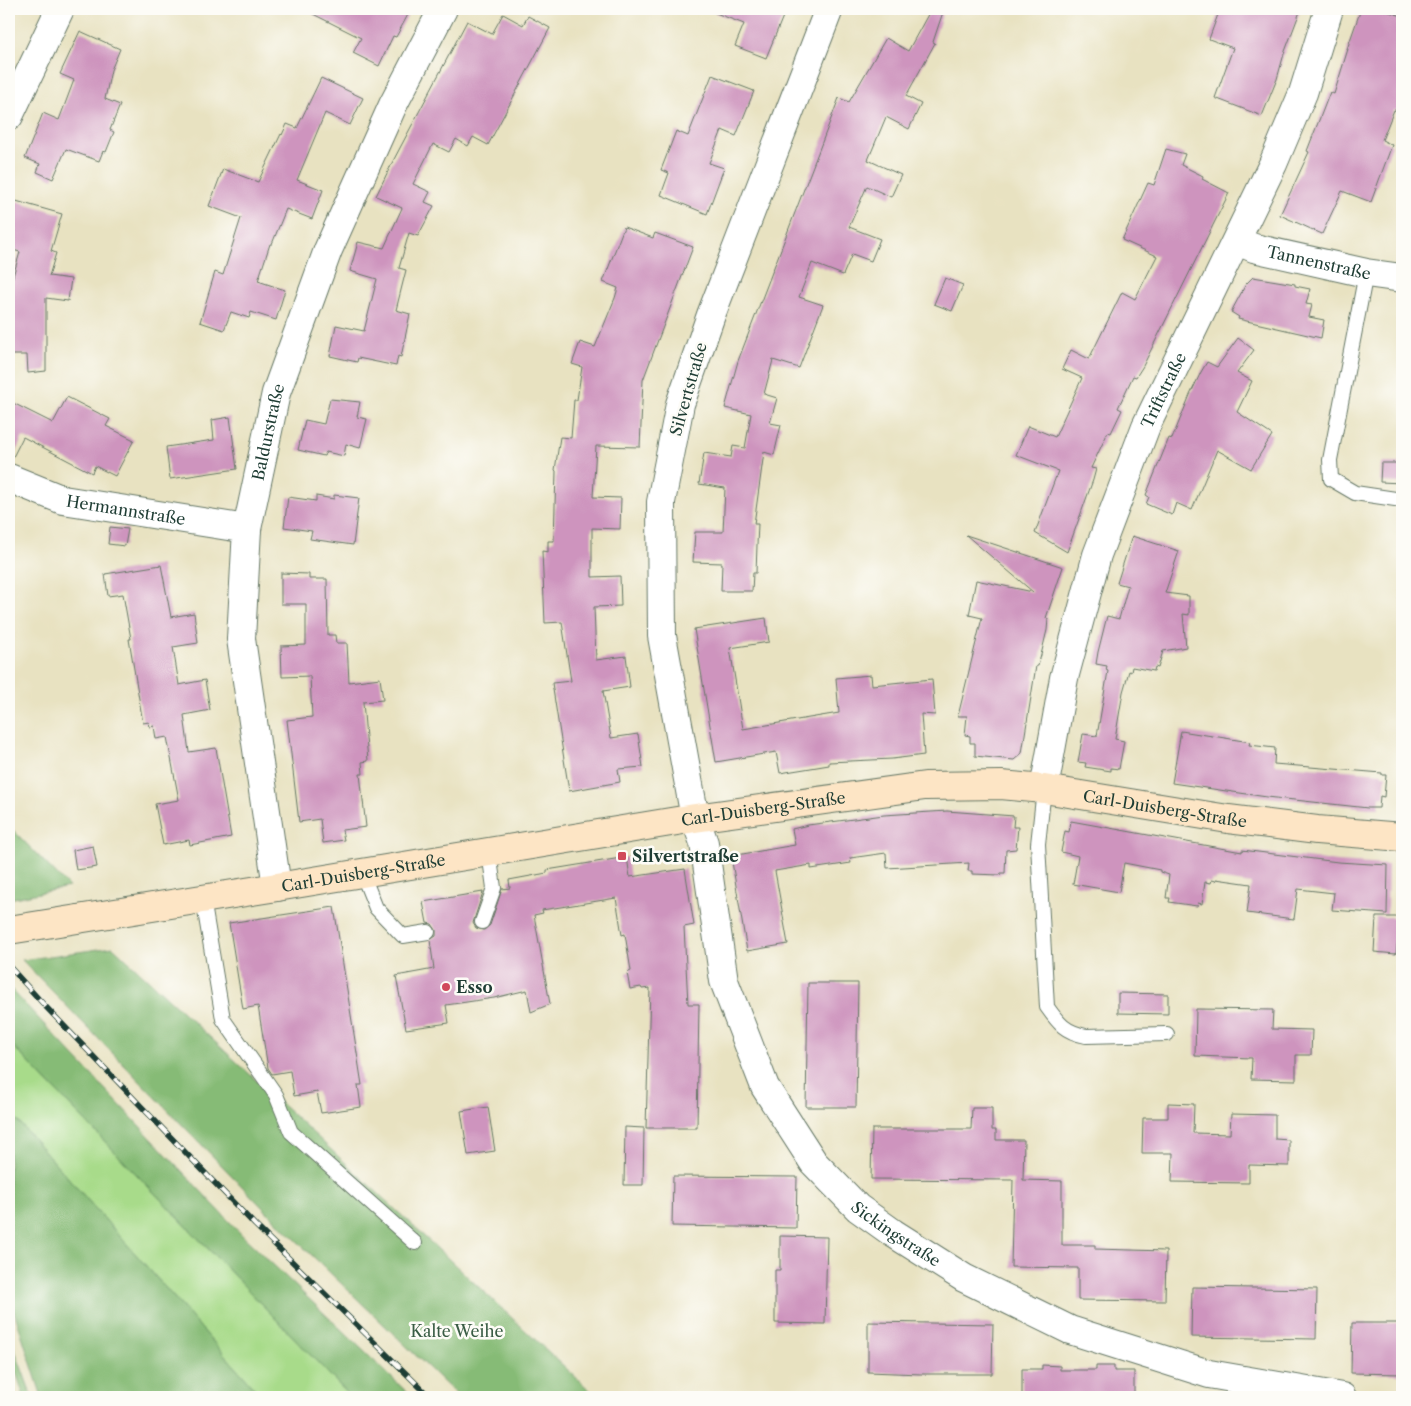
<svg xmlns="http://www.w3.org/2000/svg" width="1411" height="1406" viewBox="0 0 1411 1406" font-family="'Libre Caslon Text',serif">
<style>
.green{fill:#a8db8a;stroke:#648c5f}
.forest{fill:#86bb76;stroke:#527c55}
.building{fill:#ce94be}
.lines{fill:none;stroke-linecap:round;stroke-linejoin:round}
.service-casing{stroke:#657765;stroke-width:16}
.minor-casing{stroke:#657765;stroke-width:30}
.secondary-casing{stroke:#657765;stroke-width:30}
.service{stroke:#fff;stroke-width:14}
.minor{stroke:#fff;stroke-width:28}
.secondary{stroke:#fde5c5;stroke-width:28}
.rail-casing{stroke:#1f3d34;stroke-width:5.5}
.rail{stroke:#fdfcf7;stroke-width:4;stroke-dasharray:11;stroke-linecap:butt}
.poi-dot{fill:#d1495b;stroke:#fdfcf7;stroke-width:2}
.labels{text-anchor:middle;stroke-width:5;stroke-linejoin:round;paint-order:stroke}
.street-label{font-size:16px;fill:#1f3d34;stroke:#fdfcf7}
.poi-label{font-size:16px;font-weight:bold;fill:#1f3d34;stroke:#fdfcf7;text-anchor:start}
.park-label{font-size:16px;fill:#3a5d45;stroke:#fdfcf7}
</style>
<rect width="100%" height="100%" fill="#fdfcf7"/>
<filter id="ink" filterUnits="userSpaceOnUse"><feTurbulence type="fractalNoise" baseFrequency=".02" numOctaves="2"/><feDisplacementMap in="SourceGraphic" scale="10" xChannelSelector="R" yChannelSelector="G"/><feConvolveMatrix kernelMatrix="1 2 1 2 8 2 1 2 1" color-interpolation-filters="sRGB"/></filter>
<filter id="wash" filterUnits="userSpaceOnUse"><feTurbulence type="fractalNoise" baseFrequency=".0096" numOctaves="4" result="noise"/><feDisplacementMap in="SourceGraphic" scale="20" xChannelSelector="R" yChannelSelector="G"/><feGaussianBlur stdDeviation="1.12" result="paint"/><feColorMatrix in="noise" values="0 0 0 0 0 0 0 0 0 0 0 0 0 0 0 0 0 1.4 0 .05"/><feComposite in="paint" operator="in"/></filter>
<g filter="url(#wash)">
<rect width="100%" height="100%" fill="#e8e2c1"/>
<path class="green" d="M9,1042l342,355h-89l-253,-286z"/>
<path class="forest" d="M9,826l60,61 -60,12z
M113,947l484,450h-138l-192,-185 -245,-252z
M9,987l234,249 169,161h-61l-342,-355z
M9,1111l253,286h-220l-33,-101z
M9,1334l21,57 2,6h-8l-15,-47z"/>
<g id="blocks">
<path class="building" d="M303,9h108l-15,28 -3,-1 -14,30 -26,-13 8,-15z
M709,9h62l13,5 -18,44 -31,-12 9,-22 -36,-14z
M931,9h13l-11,33 2,1 -29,53 15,8 -12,25 -23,-12 -18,43 33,15 -10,22 -24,-11 -18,41 31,12 -9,22 -19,-7 -9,21 -31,-12 -13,34 24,8 -24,63 -26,-8 -9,34 13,4 -7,25 11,2 -7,30 -10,-3 -10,72h4l-1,21 -1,28h-3l-1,18h-31l1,-28 -29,-1 2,-30h28l2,-44 -26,-4 5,-31 27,4 2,-11 12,2 6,-34 -26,-6 13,-47 101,-263 10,4 37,-64 22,13z
M1220,9h81l-17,45 -7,25 -15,37 -47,-18 18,-50 -24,-9z
M1361,9h19l22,7v96l-8,-2 -12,30 10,5 -21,57 -29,-11 -20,43 -42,-19 29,-63 -2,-1 23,-59 4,2 14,-45h-1z
M503,14l20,11 5,-9 22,12 -62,117 -15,-8 -5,9 -12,-7 -7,13 -16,-8 -20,40 17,8 -5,10 9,4 -16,30 -9,-3 -10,35 7,2 -10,40 14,4 -9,43 -3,-1 -2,10 -38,-8 -1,4 -27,-6 6,-31 28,6 13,-52 -27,-8 8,-29 26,6 18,-40 -26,-12 16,-33 75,-142 25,13z
M80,31l40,18 -9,21 -6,29 15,6 -10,25 4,2 -8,20 -3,-1 -4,10 -33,-12 -13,30 -16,-7 3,-8 -15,-6 18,-45 16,7 15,-40 -14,-6z
M712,75l42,16 -18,45 -14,-6 -13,33 15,5 -17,46 -46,-19 8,-22 -8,-3 15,-39 12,5z
M321,78l42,20 -13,27 -25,-12 -28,67 26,10 -11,29 -26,-10 -14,35h-2l-12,37 27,9 -9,30 -25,-8 -2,6 -18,-6 -7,18 -24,-8 15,-50 8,3 18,-57 -32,-12 14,-37 35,13 23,-48 1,1 5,-11 10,4z
M1166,149l19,5 -4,11 22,11 -1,3 27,14 -86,173 -7,11 -3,-1 -15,32 4,2 -11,23 -3,-1 -17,36 5,1 -3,11 -26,72 -32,-19 23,-62 -42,-16 12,-29 27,11 27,-59 -20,-9 9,-19 18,9 33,-67 13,7 22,-43 -35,-16 26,-57 6,2z
M9,199l53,15 -11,37 5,2 -7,23 22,3 -3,22 -22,-3v73l-18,2 -1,-18h-18v-65l11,-38 -11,-3z
M624,227l29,11 2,-5 38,14 -50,133 -3,67 -44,-1 -3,51 28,1 -1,31 -28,-1v49l28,-1 1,30 -27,1 2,53 30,-4 4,31 -27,4 8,47 27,-4 5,33 -25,2 2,13 -51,9 -17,-108 19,-2 -9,-59 -17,1 -3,-72 6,1v-11h6l2,-70 -1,-1 5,-33 11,1 3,-38h3l5,-33 -10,-3 8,-22 15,5 20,-49 3,-10 -15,-6z
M1253,277l42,7v2l15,3 -4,15 6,1 -3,12 15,3 -3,18 -83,-19 1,-2 -8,-5 15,-28z
M945,278l18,7 -11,26 -18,-7z
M1238,338l16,12 -17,23 15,8 -15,31 35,23 -21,34 -34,-19 -25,60 -16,-7 -4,12 -26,-11 3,-7 -3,-2 23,-57 3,1 18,-44 11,-23 6,-10 10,5z
M67,397l43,22 -4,7 28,14 -19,36 -20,-10 -3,7 -69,-36 -13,26h-1v-62l44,22z
M330,399l30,3 -3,15 10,2 -7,29 -14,-4 -2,12 -18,-4 -2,4 -26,-6 7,-30 19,4z
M230,417l7,52 -67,10 -4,-32 48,-7 -2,-20z
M1381,463h21v20l-22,-1z
M334,495l25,3 -6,47 -43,-6 2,-8 -28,-4 4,-30 28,4v-5l18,3z
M110,527l18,2 -3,17 -17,-2z
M966,535l97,32 -17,51 2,1 -1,11 -6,25 -3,11h-2l-14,87 -8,7 -39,-4v-13h-5v-7l-5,-1 2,-19h-9l24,-98 -13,-3 7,-35 57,12z
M1132,536l47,15 -14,42 24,3v19l-6,-1 3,33 -23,4 -5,17 -3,-1 -1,4 -22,-4 -1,5 -2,-1 -6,21 -8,47 9,2 -5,28 -8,-1v3l-26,-4 1,-4 -8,-1 5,-28 14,2 11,-65 -2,-1 1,-4 -11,-2 2,-12 9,-36 12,3 9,-33 -11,-3z
M161,565l10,52 23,-4 4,30 -25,4 6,38 26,-5 5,30 -26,5 5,37 27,-4 15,89 -41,8 -1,-5 -26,5 -8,-41 24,-4 -12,-63 -11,2 -2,-13 -4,1 -1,-5 -6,1 -14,-84h2l-8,-45 -15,2 -3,-22z
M281,573l28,1v5h18l1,56h7l1,8h11l2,39 31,-4 3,22 -20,2 5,59 -6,1 1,12h-3l6,53 -24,3 2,10 -21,3 -3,-24 -21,3 -12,-102 25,-3 -2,-41 -28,1 -1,-31 25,-1v-41h-25z
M766,618l3,24 -39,6 13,81 96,-16 -3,-35 35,-3 1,10 60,-6 3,36 -14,-1 3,41 -32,4 -63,3v3l-12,2 -37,6 -4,-21 -60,10 -22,-133z
M1181,731l69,11 -1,3 26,3 -1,16 108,9v2h4l-2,22 -4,-1 -1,12h-11l-101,-11 -95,-14z
M947,811l67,5 -1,11h5l-2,22 -10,1 -1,23h-4l-1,2 -28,-1v-3h-4l1,-8 -82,5 -1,-15 -36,5 1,5 -40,6v-4l-36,6 13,73 -41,7 -16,-95 64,-11 -3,-16 16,-4 76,-10z
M1071,821l171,31v-2l96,12 50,3 -1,49 -55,-4 2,-17 -36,-4 -4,30 -47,-6 4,-29 -35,-5v2l-4,-1 -1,3 -6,-1 -3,22 -4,-1 -1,3 -28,-4 1,-4h-4l3,-23 -9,-3v-2l-36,-7 -5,29 -46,-8 5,-28 -17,-4 4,-21 4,1z
M93,846l4,21 -21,3 -3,-20z
M627,857l3,20 55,-8 9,56 -10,2 4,77h11l-2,124h-51l4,-140 -8,1 -1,-2 -11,2 -3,-16 4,-2 -6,-37 -3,1 -6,-37 -74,12 1,3 -9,2 16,89 -19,8 -4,-22 -33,8 -48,7 3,18 -43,6 -10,-53 38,-7 -4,-29 6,-4v-6l-4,-6 -5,-1 -4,-21 60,-10 -10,31 3,5 8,2 6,-5 12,-36 8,-1 -1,-8 38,-7v-3z
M334,907l28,178h-4l3,22 -40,6 -4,-21 -23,4 -4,-25 -18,3 -4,-6 -10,-62 -15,3 -14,-86z
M1376,917h26v18l-5,9 -1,10 -22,-2z
M808,983h50l-2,124h-50z
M1118,993l50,1v20l-50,-1z
M1196,1009l77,1 -1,19 40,1 -1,25h-15v25l-45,-1 1,-21 -57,-2z
M1168,1103l26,1 -1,29 37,1 1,-20 44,1v24l14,1v26l-40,-1v18l-77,-1 1,-29h-31l1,-35h25z
M488,1107l7,44 -27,4 -7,-44z
M972,1108h20v22h4v10h28l-1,40 39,1v64h33v4l71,2 -1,50 -87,-1v-32l-67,-1 2,-87 -142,-1 1,-50h99z
M625,1127l19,1 -1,57h-19z
M673,1176l124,1 -1,51 -124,-2z
M780,1236l47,1 -2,87 -50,-1v-53h5z
M1192,1287l125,2 -1,50 -125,-2z
M868,1322l125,2 -1,50h-71l-53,-2z
M1352,1323h50v51l-51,-1z
M1042,1365l18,1v4h36v-4h18v5h20v26h-112v-28h20z"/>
</g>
</g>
<g filter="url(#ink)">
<use href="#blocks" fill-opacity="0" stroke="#657765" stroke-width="1"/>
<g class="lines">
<g class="service-casing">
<path id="service" d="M1366,273l-36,187 1,19 24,14 47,7
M1044,789l-6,55 9,163c12,17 18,25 39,29l81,-2
M362,873l14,35 27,28 25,-4
M203,899l20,120 53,76 15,37 124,111
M482,922l12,-34 -5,-36"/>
</g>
<g class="minor-casing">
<g id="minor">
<path id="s1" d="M829,9l-118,306 -31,89 -19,98 1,134 33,182 9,25 20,138 41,106 49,76 44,45 35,25 71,45 106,52 139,44 133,23"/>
<path d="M9,116l51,-107"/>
<path id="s2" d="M1237,241l17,7 112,25 36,5"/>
<path id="s3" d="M9,478l54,22 184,29"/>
<path id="s4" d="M1044,789l20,-111 33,-123 49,-129 127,-262 30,-71 26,-84"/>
<path id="s5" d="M277,887l-36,-248 6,-110 29,-136 52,-143 65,-145 50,-96"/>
</g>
</g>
<g class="secondary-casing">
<g id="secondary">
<path id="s6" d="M9,930l268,-43 418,-69 230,-32 76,-1 43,4 184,30 89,11 85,7"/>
</g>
</g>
<use href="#service" class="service"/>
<use href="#minor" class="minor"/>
<use href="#secondary" class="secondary"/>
<g class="rail-casing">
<path id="rail" d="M9,966l37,41 209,218 175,172"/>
</g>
<use href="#rail" class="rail"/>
</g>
</g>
<g class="poi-dot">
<rect x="617" y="851" width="10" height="10" rx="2.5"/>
<circle cx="446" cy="987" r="5"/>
</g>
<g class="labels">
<g class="street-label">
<text dy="6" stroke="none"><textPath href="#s2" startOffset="85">Tannenstraße</textPath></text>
<text transform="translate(688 389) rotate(-74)" y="6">Silvertstraße</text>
<text dy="6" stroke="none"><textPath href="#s4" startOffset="418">Triftstraße</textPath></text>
<text dy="6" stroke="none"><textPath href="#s5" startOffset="460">Baldurstraße</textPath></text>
<text dy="6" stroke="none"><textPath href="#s3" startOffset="122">Hermannstraße</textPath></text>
<text dy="6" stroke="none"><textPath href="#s6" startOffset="1169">Carl-Duisberg-Straße</textPath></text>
<text dy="6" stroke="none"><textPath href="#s6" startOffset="764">Carl-Duisberg-Straße</textPath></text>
<text dy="6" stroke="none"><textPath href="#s6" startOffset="359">Carl-Duisberg-Straße</textPath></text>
<text dy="6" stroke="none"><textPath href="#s1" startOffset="1320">Sickingstraße</textPath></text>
</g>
<g class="poi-label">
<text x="632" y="862">Silvertstraße</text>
<text x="456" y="993">Esso</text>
</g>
<g class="park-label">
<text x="457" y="1337">Kalte Weihe</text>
</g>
</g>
<rect width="1411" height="1406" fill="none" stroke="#fdfcf7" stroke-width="30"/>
</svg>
